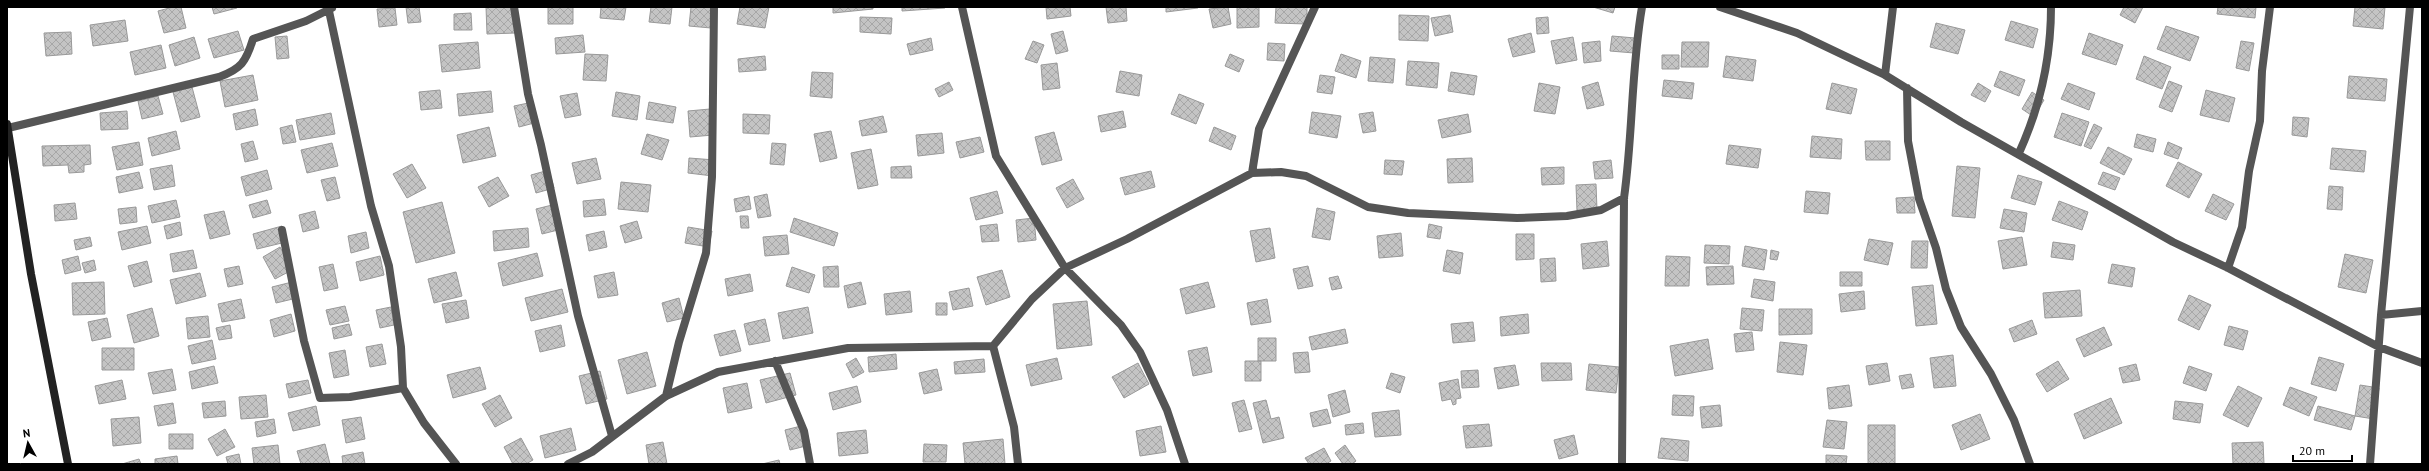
<svg xmlns="http://www.w3.org/2000/svg" width="2429" height="471" viewBox="0 0 2429 471" font-family="'PT Sans',sans-serif">
<style>
.building{fill:url(#building-cross-hatch);stroke:#999}
.lines{fill:none;stroke-linecap:round;stroke-linejoin:round}
.street{stroke:#555;stroke-width:8}
.secondary{stroke:#222;stroke-width:8}
</style>
<defs>
<pattern id="building-cross-hatch" width="8" height="8" patternUnits="userSpaceOnUse"><rect width="8" height="8" fill="#c4c4c4"/><path d="M0 0l8 8M0 8l8-8" fill="none" stroke="#a7a7a7"/></pattern>
</defs>
<rect width="100%" height="100%" fill="#fff"/>
<path class="building" d="M173,7h8l5,21 -22,5 -6,-22z
M212,7h25v1l-23,6z
M406,7h13l2,15 -13,1z
M486,7h28l2,26 -29,1z
M548,7h25v17h-25z
M601,7h25l-2,13 -24,-2z
M651,7h21l-2,17 -21,-2z
M691,7h22l-2,21 -22,-2z
M740,7h29l-4,21 -28,-4z
M833,7h40v2l-40,4z
M902,7h42l1,1 -43,3z
M1046,7h24l1,9 -24,3z
M1106,7h20l1,14 -19,2z
M1166,7h32v1l-32,4z
M1228,7l3,17 -18,4 -4,-19z
M1237,7h22v20l-22,1z
M1276,7h31v17l-32,-1z
M1593,7h22l-2,6z
M2124,7h19l-8,16 -15,-8z
M2218,7h38l-1,11 -38,-4z
M2355,7h30l-2,22 -30,-3z
M395,8l2,17 -18,2 -2,-18z
M471,13l1,17h-18v-16z
M1399,15l30,1 -1,25 -29,-1z
M1450,15l3,17 -18,4 -4,-18z
M860,17l32,1 -1,16 -31,-2z
M1548,17l1,16 -12,1 -1,-16z
M125,20l3,21 -35,5 -3,-21z
M2011,21l27,8 -5,19 -28,-8z
M1936,23l29,7 -7,24 -28,-7z
M2166,26l33,11 -9,24 -33,-12z
M238,31l6,19 -30,8 -6,-19z
M1063,31l5,20 -12,3 -5,-20z
M71,32l1,22 -26,2 -2,-23z
M1531,33l4,19 -22,5 -5,-18z
M2089,33l34,12 -7,20 -34,-11z
M583,35l2,17 -29,2 -1,-16z
M287,36l2,22 -12,1 -2,-22z
M1612,36l23,2 -1,15 -24,-2z
M194,37l6,21 -25,8 -6,-21z
M1573,37l4,23 -21,4 -5,-23z
M931,38l2,12 -23,5 -3,-11z
M1033,41l11,4 -7,18 -12,-4z
M1600,41l1,20 -17,2 -2,-20z
M2241,41l13,2 -5,28 -13,-3z
M478,42l2,26 -38,4 -3,-27z
M1682,42h27l-1,25h-27z
M1268,43l17,1 -1,17 -17,-1z
M161,45l5,23 -31,7 -5,-23z
M585,54l23,1 -2,26 -23,-1z
M1230,54l14,6 -5,12 -14,-6z
M1341,54l20,7 -5,17 -21,-7z
M1662,55h17v14h-17z
M765,56l1,14 -27,2 -1,-13z
M1726,56l30,4 -3,21 -30,-4z
M2144,56l27,11 -9,22 -26,-10z
M1370,57l25,2 -2,24 -25,-2z
M1408,61l31,2 -2,25 -31,-3z
M1057,63l3,25 -17,2 -2,-25z
M1120,71l22,4 -3,21 -23,-4z
M2000,71l25,9 -6,16 -25,-10z
M812,72l21,1 -1,25 -22,-2z
M1451,72l26,4 -3,19 -26,-4z
M253,75l5,25 -33,7 -5,-26z
M1320,75l15,2 -3,17 -15,-2z
M2349,76l38,3 -2,22 -38,-3z
M1664,80l30,3 -2,16 -30,-3z
M2169,81l13,5 -10,26 -13,-5z
M949,82l4,8 -14,7 -4,-8z
M1598,82l6,23 -17,4 -5,-22z
M1539,83l21,4 -5,27 -21,-3z
M1832,83l25,6 -6,25 -25,-5z
M1978,83l13,8 -6,11 -14,-7z
M2068,83l27,10 -6,17 -28,-11z
M192,87l8,30 -19,5 -8,-30z
M440,90l2,18 -21,2 -2,-18z
M2206,90l29,8 -6,24 -29,-7z
M491,91l2,21 -34,4 -2,-22z
M616,92l24,4 -3,24 -25,-4z
M2032,92l12,8 -10,17 -12,-8z
M577,93l4,22 -16,3 -5,-22z
M1179,94l25,10 -8,20 -25,-10z
M158,96l5,18 -21,5 -4,-18z
M533,102l5,20 -19,5 -5,-21z
M649,102l27,5 -3,16 -27,-4z
M255,109l3,16 -22,5 -3,-16z
M710,109l3,26 -23,2 -2,-26z
M127,111l1,18 -27,1 -1,-17z
M1123,111l3,16 -25,5 -3,-16z
M1312,112l29,4 -4,22 -28,-5z
M1373,112l3,19 -13,2 -4,-19z
M331,113l4,21 -35,6 -4,-20z
M2062,113l27,9 -8,24 -27,-9z
M743,114l27,1 -1,19 -26,-1z
M1468,114l3,18 -29,6 -4,-18z
M883,116l4,16 -25,4 -3,-15z
M2293,117l16,1 -2,19 -15,-2z
M2094,124l8,4 -11,21 -7,-3z
M292,125l4,17 -13,2 -3,-16z
M489,127l7,29 -33,7 -6,-28z
M1214,127l22,9 -5,14 -22,-9z
M176,131l4,18 -28,7 -4,-18z
M831,131l6,27 -17,4 -6,-28z
M1054,132l8,28 -20,5 -7,-28z
M942,133l2,20 -26,3 -2,-21z
M647,134l22,6 -7,20 -21,-6z
M2137,134l19,5 -3,13 -19,-5z
M1812,136l30,3 -1,20 -31,-2z
M980,137l4,15 -24,6 -4,-16z
M253,141l5,18 -13,3 -4,-18z
M1865,141h25v19h-24z
M139,142l4,23 -26,5 -5,-23z
M2168,142l14,6 -4,11 -14,-5z
M332,143l6,23 -31,7 -6,-23z
M772,143l14,1 -2,21 -14,-1z
M90,145l1,19 -7,1v7l-15,1 -1,-8 -25,1 -1,-20z
M1729,145l32,4 -3,19 -32,-4z
M2108,147l24,12 -8,16 -24,-12z
M2332,148l34,3 -2,21 -34,-3z
M871,149l7,36 -20,4 -7,-36z
M596,158l5,21 -24,5 -5,-21z
M689,158l26,2 -2,16 -25,-3z
M1472,158l1,24 -25,1 -1,-24z
M1385,160l19,1 -2,14 -18,-1z
M1611,160l2,18 -18,1 -2,-17z
M2178,162l24,12 -13,24 -23,-12z
M412,164l14,24 -19,10 -14,-24z
M172,165l3,21 -21,4 -4,-21z
M911,166l1,12h-21v-11z
M1957,166l23,2 -5,50 -23,-2z
M1564,167v17l-22,1 -1,-17z
M267,170l5,19 -26,7 -5,-19z
M549,170l5,18 -18,5 -5,-18z
M1151,171l4,16 -30,8 -5,-17z
M139,172l4,16 -24,5 -3,-16z
M2103,172l17,6 -5,12 -17,-6z
M2018,175l24,7 -7,23 -24,-7z
M335,177l5,21 -13,3 -6,-21z
M498,177l11,19 -20,11 -11,-20z
M1073,179l11,20 -17,9 -11,-20z
M621,182l30,3 -3,27 -30,-3z
M1596,184l1,26 -20,1 -1,-26z
M2329,186l14,1 -1,23 -15,-1z
M997,191l6,22 -27,7 -6,-22z
M1806,191l24,2 -2,21 -24,-2z
M767,194l4,22 -13,2 -4,-21z
M2213,194l21,10 -8,16 -21,-9z
M749,196l2,13 -15,3 -2,-13z
M1914,197l1,16h-18l-1,-15z
M604,199l2,16 -22,2 -1,-16z
M176,200l4,17 -28,6 -4,-17z
M267,200l4,13 -18,5 -4,-13z
M2059,201l29,11 -6,18 -30,-10z
M442,202l13,51 -39,10 -13,-51z
M75,203l2,16 -22,2 -1,-16z
M556,204l6,25 -20,5 -6,-25z
M136,207l1,15 -17,2 -2,-15z
M1317,208l18,4 -5,28 -18,-3z
M2004,209l23,4 -3,19 -24,-4z
M224,211l6,23 -20,5 -6,-24z
M315,211l4,17 -16,4 -4,-17z
M740,216h8l1,12h-8z
M794,218l44,15 -4,13 -44,-14z
M1034,218l2,22 -18,2 -2,-22z
M637,221l5,17 -17,5 -5,-17z
M180,222l2,13 -15,4 -3,-13z
M997,224l2,17 -17,1 -2,-16z
M1429,224l13,3 -2,12 -13,-2z
M147,226l4,17 -29,7 -4,-18z
M282,226l4,16 -29,7 -4,-15z
M688,227l24,4 -3,16 -24,-4z
M528,228l1,19 -35,4 -1,-20z
M1270,228l5,30 -19,4 -6,-31z
M604,231l3,16 -18,4 -3,-16z
M366,232l3,16 -18,5 -3,-17z
M1401,233l2,23 -24,2 -2,-22z
M1516,234h18v25l-18,1z
M787,235l2,19 -24,2 -2,-19z
M90,237l2,9 -16,4 -2,-10z
M2022,237l5,28 -24,4 -5,-28z
M1869,239l24,4 -5,22 -24,-5z
M1607,241l2,25 -26,3 -2,-25z
M1912,241h16l-1,27h-16z
M2053,242l22,3 -2,15 -22,-3z
M1705,245l25,1 -1,18 -25,-1z
M1745,246l22,4 -3,20 -22,-4z
M280,247l12,23 -17,9 -12,-22z
M193,250l4,18 -24,4 -3,-18z
M1447,250l16,3 -3,21 -17,-3z
M1771,250l8,2 -2,8 -7,-1z
M537,253l6,23 -40,10 -5,-23z
M2345,254l28,6 -7,33 -28,-6z
M78,256l3,14 -16,4 -3,-14z
M380,256l4,19 -24,6 -4,-19z
M1666,256l24,1 -1,29h-24z
M1555,258l1,23 -15,1 -1,-23z
M94,260l2,10 -11,3 -3,-10z
M147,261l5,21 -18,5 -6,-21z
M333,264l5,24 -14,3 -5,-24z
M2112,264l23,4 -3,19 -24,-4z
M239,266l4,18 -15,3 -4,-18z
M838,266l1,21h-15l-1,-20z
M1308,266l5,20 -15,3 -5,-20z
M1733,266l1,18 -27,1 -1,-18z
M792,267l23,8 -6,18 -23,-7z
M1002,270l8,27 -24,8 -9,-28z
M456,272l6,24 -28,7 -6,-24z
M614,272l4,23 -20,3 -4,-22z
M1840,272h22v14h-22z
M200,273l6,23 -30,8 -6,-24z
M750,274l3,17 -25,5 -3,-17z
M1338,276l4,12 -10,2 -3,-12z
M1754,279l21,3 -2,19 -22,-4z
M104,282l1,32 -32,1 -1,-32z
M292,282l5,16 -21,5 -4,-16z
M861,282l5,22 -18,4 -4,-22z
M1208,282l7,25 -29,7 -6,-25z
M1933,285l4,39 -21,2 -4,-39z
M969,288l4,18 -20,4 -4,-18z
M562,289l6,23 -37,9 -6,-23z
M2080,290l2,26 -37,2 -2,-25z
M910,291l2,21 -26,3 -2,-21z
M1864,291l1,18 -24,3 -2,-18z
M2189,295l22,10 -12,25 -21,-10z
M679,298l5,20 -17,4 -5,-19z
M241,299l4,19 -23,4 -4,-18z
M1267,299l4,23 -20,3 -4,-22z
M466,300l3,18 -23,5 -4,-19z
M1087,301l5,44 -35,4 -4,-45z
M936,303h11v12h-11z
M345,306l4,15 -19,4 -4,-15z
M391,307l3,18 -14,3 -4,-18z
M808,307l5,26 -30,6 -5,-26z
M152,308l7,28 -25,7 -7,-28z
M1742,308l22,2 -2,21 -22,-2z
M1779,309h33v25l-33,1z
M291,314l4,17 -21,6 -4,-17z
M1528,314l1,19 -28,3 -1,-19z
M208,316l2,21 -22,2 -2,-21z
M107,318l4,19 -19,4 -4,-19z
M765,319l5,22 -21,4 -5,-21z
M2032,320l5,14 -23,8 -5,-13z
M1473,322l2,19 -22,2 -2,-19z
M349,324l3,11 -18,4 -2,-11z
M230,325l2,13 -13,2 -3,-12z
M561,325l4,21 -25,6 -5,-21z
M2229,326l19,5 -5,19 -19,-5z
M2104,327l8,18 -28,12 -8,-18z
M1345,329l3,14 -36,7 -3,-13z
M735,330l6,21 -21,5 -6,-21z
M1752,332l2,18 -18,2 -2,-18z
M1258,338h18v23h-18z
M1708,339l5,30 -38,7 -5,-30z
M212,340l4,19 -24,5 -4,-18z
M1780,342l27,3 -4,30 -26,-3z
M382,344l4,20 -16,3 -4,-20z
M1207,347l5,25 -19,4 -5,-25z
M102,348h32v22h-32z
M345,350l4,25 -15,3 -5,-25z
M647,352l9,34 -29,8 -9,-34z
M1308,352l2,20 -15,1 -2,-20z
M896,354l1,15 -28,3 -1,-15z
M1953,355l3,31 -22,2 -4,-30z
M2319,357l25,7 -8,27 -25,-7z
M856,358l8,14 -11,6 -7,-14z
M1057,358l5,21 -31,7 -5,-21z
M984,359l1,13 -30,2 -1,-12z
M1245,361h16v20h-16z
M2058,361l11,18 -22,13 -11,-18z
M1138,363l11,21 -25,14 -12,-21z
M1541,363h30l1,17 -30,1z
M1887,363l3,18 -21,4 -3,-19z
M1589,364l30,3 -3,26 -30,-3z
M2136,364l4,16 -17,3 -4,-15z
M1515,365l4,20 -21,4 -4,-21z
M214,366l4,17 -26,6 -3,-17z
M2189,366l23,8 -6,17 -23,-8z
M480,367l6,22 -33,9 -6,-23z
M172,369l4,21 -23,4 -5,-21z
M937,369l5,21 -18,4 -5,-21z
M1478,370l1,17 -17,1 -1,-17z
M600,371l7,28 -21,5 -7,-28z
M790,373l6,22 -30,8 -6,-23z
M1391,373l14,4 -5,16 -14,-5z
M1911,374l3,13 -12,2 -3,-13z
M1458,379l3,19 -5,1v5l-3,1 -2,-6 -9,2 -3,-18z
M122,380l4,19 -27,5 -4,-18z
M308,380l3,13 -22,5 -3,-14z
M747,383l5,25 -24,5 -5,-25z
M1849,385l3,21 -23,3 -2,-21z
M2360,385l19,3 -5,31 -19,-3z
M857,386l4,16 -28,8 -4,-17z
M2238,386l24,12 -14,29 -25,-12z
M2290,387l27,10 -8,19 -26,-11z
M1345,390l5,22 -17,5 -5,-22z
M266,395l2,22 -27,2 -2,-22z
M500,395l12,23 -17,9 -13,-23z
M1673,395l21,1 -1,20 -21,-1z
M2111,398l11,25 -38,16 -10,-25z
M1244,400l8,29 -13,3 -7,-29z
M1266,400l5,19 8,-2 5,21 -21,5 -10,-40z
M225,401l1,15 -22,2 -2,-15z
M2175,401l28,3 -3,19 -27,-4z
M173,403l3,20 -18,3 -4,-20z
M1720,405l2,21 -20,2 -2,-21z
M316,406l4,19 -27,6 -5,-18z
M2318,406l37,10 -4,14 -37,-10z
M1327,409l4,14 -18,4 -3,-14z
M1399,410l2,25 -26,2 -3,-24z
M1980,414l10,25 -29,11 -9,-25z
M139,417l2,26 -28,3 -2,-27z
M361,417l4,22 -19,4 -4,-23z
M274,419l2,14 -19,4 -2,-15z
M1827,420l20,2 -3,27 -21,-2z
M1363,423l1,10 -18,2 -1,-10z
M1489,424l3,22 -26,2 -3,-22z
M805,425l5,20 -20,5 -5,-20z
M1868,425h27v39h-27z
M1161,426l5,26 -26,4 -4,-25z
M571,428l5,22 -31,8 -5,-22z
M225,429l10,18 -18,9 -9,-17z
M866,430l2,23 -29,3 -2,-23z
M169,434h24v15h-24z
M1574,435l4,19 -19,5 -5,-19z
M521,438l12,22 -7,4h-13l-9,-17z
M1661,438l28,3 -1,20 -30,-3z
M1003,439l2,25h-40l-2,-21z
M663,442l4,22h-18l-3,-19z
M2263,442l1,22h-31l-1,-21z
M325,444l5,20h-29l-4,-13z
M924,444l23,1 -1,17h-23z
M278,445l2,19h-26l-2,-16z
M1345,445l11,16 -4,3h-9l-8,-11z
M1324,448l7,13 -5,3h-17l-4,-6z
M363,452l2,12h-22l-1,-8z
M239,454l2,10h-13l-2,-7z
M1826,455l21,1 -1,8h-20z
M177,456l1,8h-23v-5z
M139,459l2,5h-19z
M779,460l1,4h-18z"/>
<g class="lines">
<path class="street" d="M514,7l14,87 13,51 37,171 34,120
M962,7l34,149 69,112 56,57 19,27 27,58 18,54
M1720,7l77,26 88,42 76,47 212,120 55,26 151,79 43,16
M329,11l42,195 18,60 12,81 2,41 21,35 32,41
M1885,75l8,-68
M1907,88l1,53 11,58 17,49 10,41 15,38 30,47 23,46 16,44
M8,128l211,-51c22,-8 27,-15 34,-38l53,-18 26,-13
M2019,153c21,-46 32,-95 32,-146
M1252,173l7,-44 56,-122
M282,230l22,111 16,57 30,-1 53,-9
M2228,268l14,-41 7,-56 11,-50 2,-50 8,-64
M2381,315l41,-4
M993,346l21,81 4,37
M775,361l29,70 6,33
M666,396l13,-54 27,-89 6,-76 2,-170
M568,464l24,-12 74,-56 52,-24 130,-24 145,-2 39,-47 33,-31 62,-29 125,-66 29,-1 25,4 62,31 40,6 109,5 50,-2 34,-6 23,-12
M1622,464l2,-266c9,-64 7,-128 18,-191
M2370,464l11,-149 29,-308"/>
<path class="secondary" d="M7,124l24,150 37,190"/>
</g>
<rect width="2429" height="471" fill="none" stroke="#000000" stroke-width="16"/>
<g transform="translate(28 443) rotate(352)" stroke="#ffffff" stroke-width="3" paint-order="stroke">
<path d="M0-3L7 15L0 10L-7 15Z" fill="#000000"/>
<text y="-6" font-size="11" font-weight="bold" text-anchor="middle" fill="#000000">N</text>
</g>
<path d="M2293 455v6h59v-6" fill="none" stroke="#000000" stroke-width="2"/>
<text x="2299" y="455" font-size="12" fill="#000000" stroke="#ffffff" stroke-width="3" paint-order="stroke">20 m</text>
</svg>
